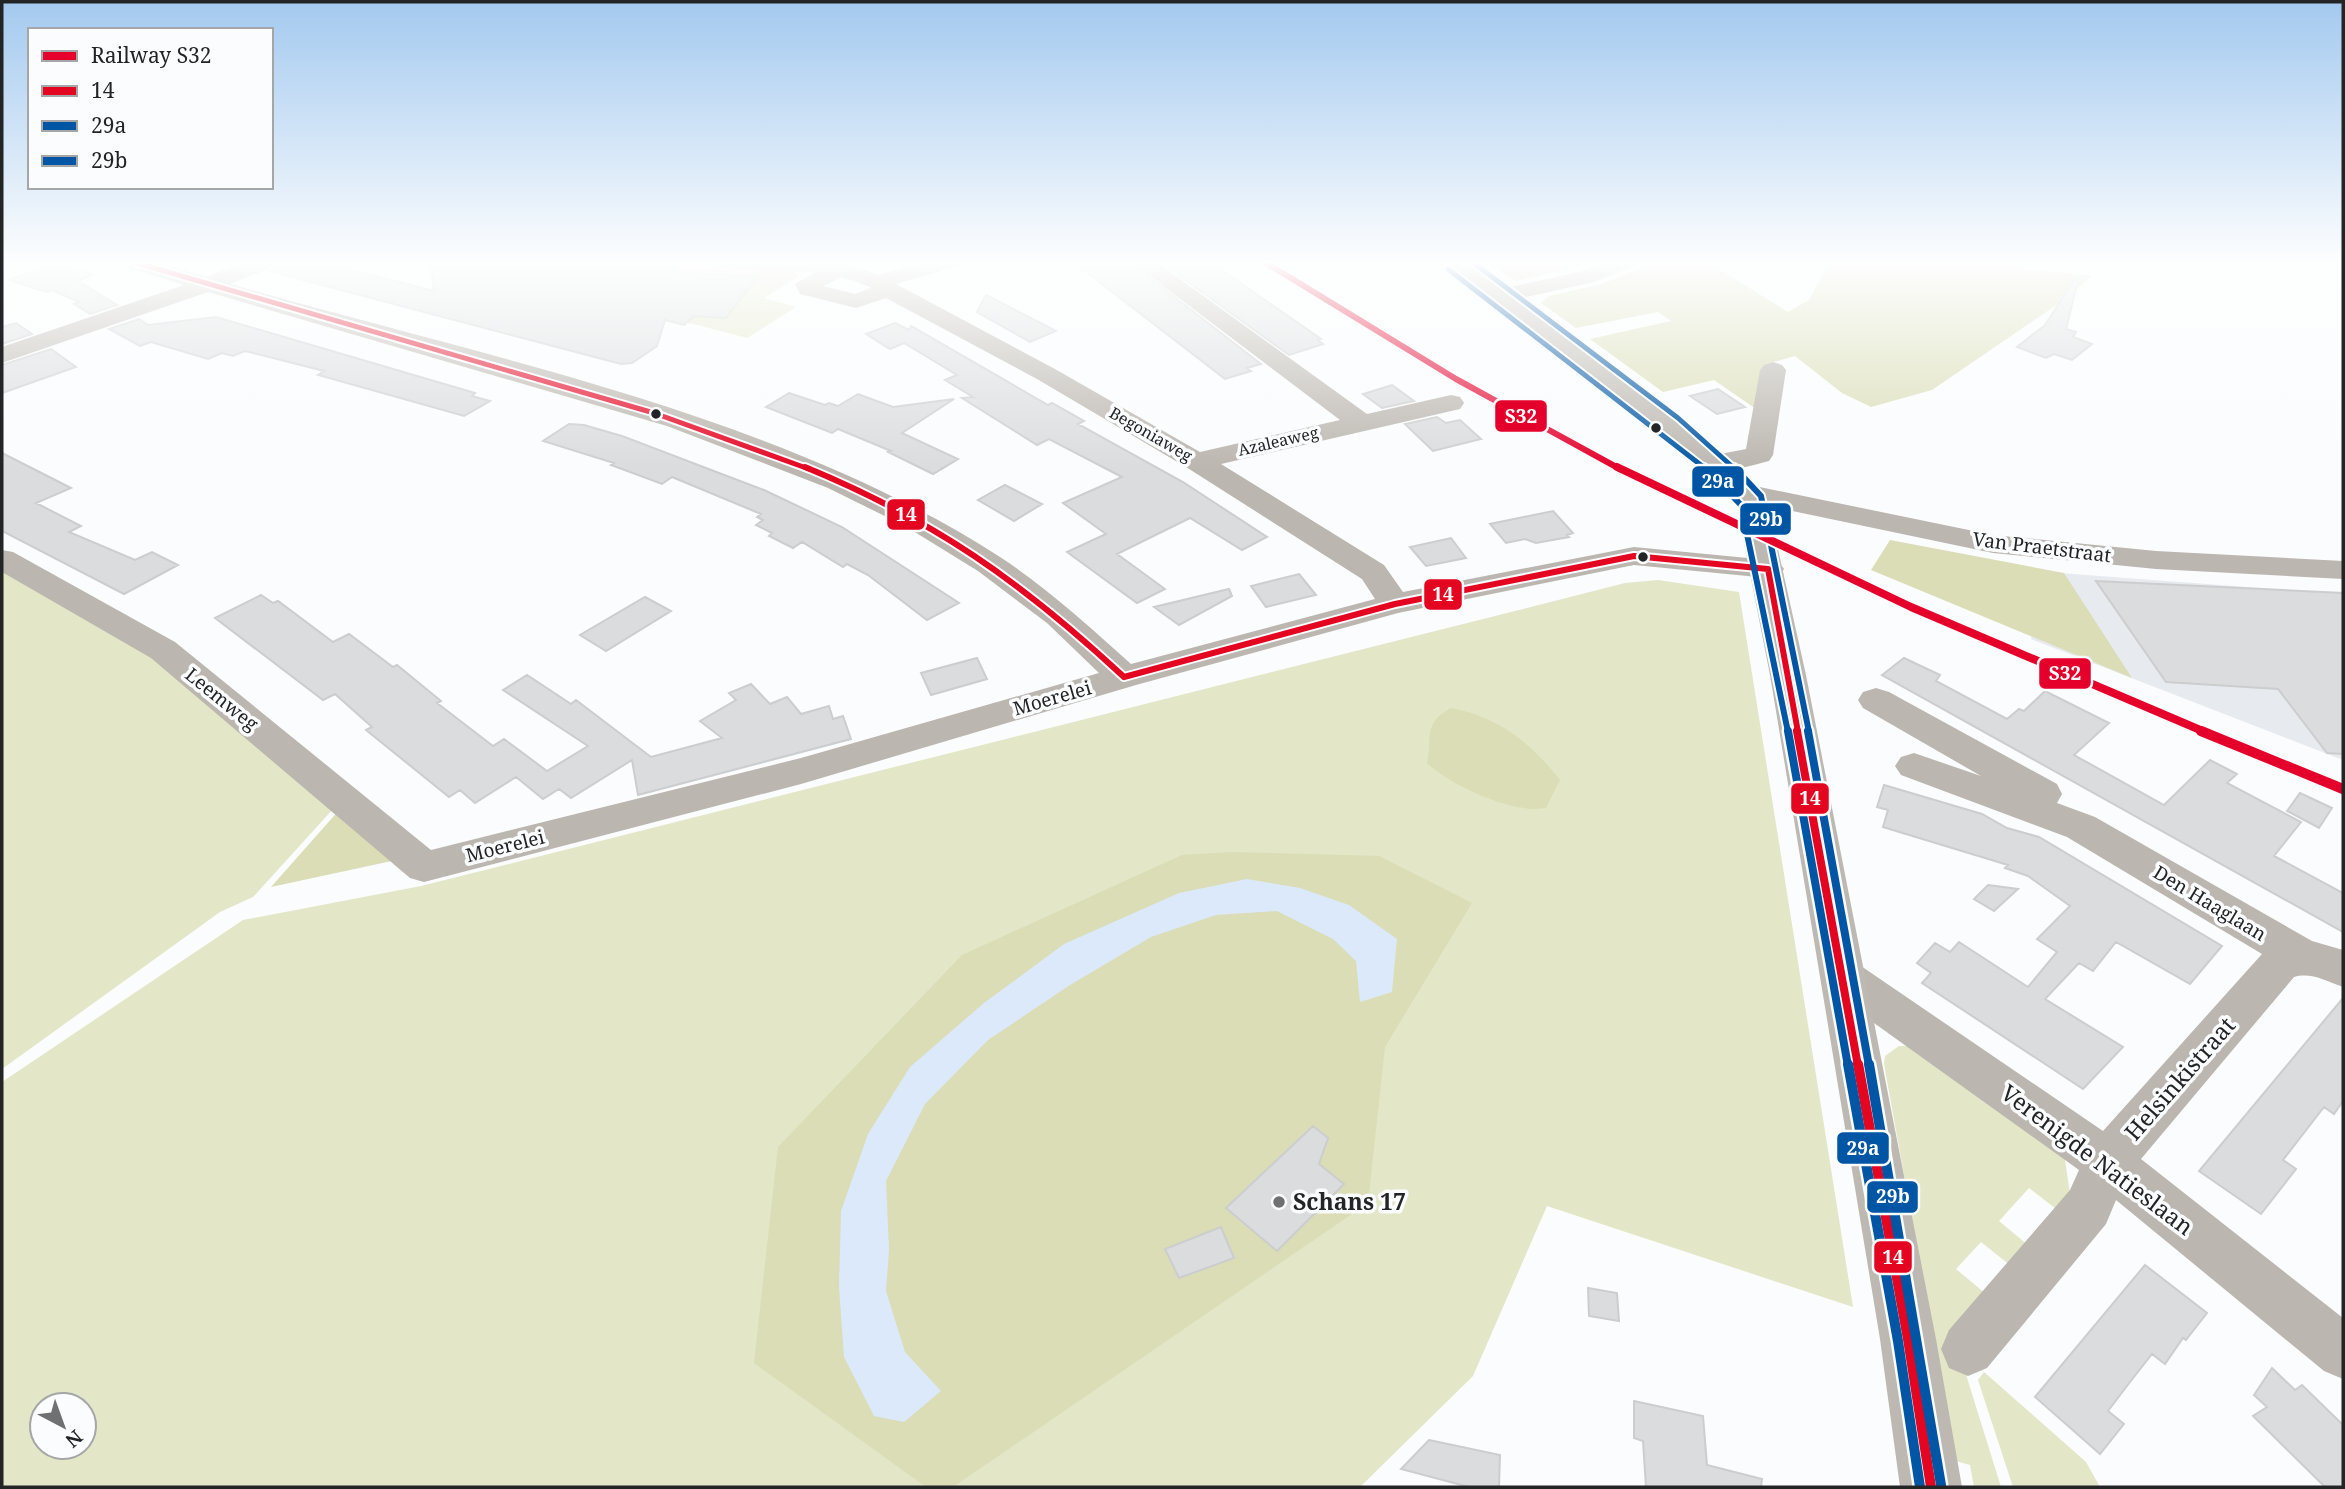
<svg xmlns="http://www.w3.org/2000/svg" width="2345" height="1489" viewBox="0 0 2345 1489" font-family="'Noto Serif',serif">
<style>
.built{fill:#e7ebf0}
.green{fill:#e3e6c7;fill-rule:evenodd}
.forest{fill:#daddb6}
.water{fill:#dce9fa}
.building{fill:#dbdcdd;stroke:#cccdce;stroke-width:2}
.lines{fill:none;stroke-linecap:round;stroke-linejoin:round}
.minor{fill:#bbb6af;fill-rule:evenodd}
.major{fill:#bdb8b1;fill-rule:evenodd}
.bus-1-far3-casing{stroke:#fafcfe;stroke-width:9}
.bus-1-far2-casing{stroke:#fafcfe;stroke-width:10}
.bus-1-far1-casing{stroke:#fafcfe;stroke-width:13}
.bus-1-casing{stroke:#fafcfe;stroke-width:15}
.bus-2-far3-casing{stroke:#fafcfe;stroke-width:9}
.bus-2-far2-casing{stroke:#fafcfe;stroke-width:10}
.bus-2-far1-casing{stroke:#fafcfe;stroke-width:13}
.bus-2-casing{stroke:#fafcfe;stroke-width:15}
.bus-3-far3-casing{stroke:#fafcfe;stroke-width:9}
.bus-3-far2-casing{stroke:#fafcfe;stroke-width:10}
.bus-3-far1-casing{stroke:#fafcfe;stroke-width:13}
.bus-3-casing{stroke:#fafcfe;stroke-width:15}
.bus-1-far3{stroke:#e40521;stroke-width:5}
.bus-1-far2{stroke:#e40521;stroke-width:6}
.bus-1-far1{stroke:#e40521;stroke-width:8}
.bus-1{stroke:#e40521;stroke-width:10}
.bus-2-far3{stroke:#0056a4;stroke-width:5}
.bus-2-far2{stroke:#0056a4;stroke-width:6}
.bus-2-far1{stroke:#0056a4;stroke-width:8}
.bus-2{stroke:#0056a4;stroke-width:10}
.bus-3-far3{stroke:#0056a4;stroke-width:5}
.bus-3-far2{stroke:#0056a4;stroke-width:6}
.bus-3-far1{stroke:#0056a4;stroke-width:8}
.bus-3{stroke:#0056a4;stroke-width:10}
.rail-1-far2-casing{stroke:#fafcfe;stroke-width:10}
.rail-1-far1-casing{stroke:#fafcfe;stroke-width:12}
.rail-1-casing{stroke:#fafcfe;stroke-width:15}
.rail-1-far2{stroke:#e4002b;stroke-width:6}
.rail-1-far1{stroke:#e4002b;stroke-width:8}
.rail-1{stroke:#e4002b;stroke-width:10}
.bus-dot{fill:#232425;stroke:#fafcfe;stroke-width:2.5}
.poi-dot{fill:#6f7071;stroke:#fafcfe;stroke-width:2.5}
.labels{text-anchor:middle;stroke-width:7;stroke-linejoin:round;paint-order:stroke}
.far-street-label{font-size:16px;fill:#232425;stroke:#fafcfe}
.street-label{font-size:19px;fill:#232425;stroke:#fafcfe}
.near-street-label{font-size:23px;fill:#232425;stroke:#fafcfe}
.near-poi-label{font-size:23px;font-weight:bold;fill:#232425;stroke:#fafcfe;text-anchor:start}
.line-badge{stroke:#fafcfe;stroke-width:2.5}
.badge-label{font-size:19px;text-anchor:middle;font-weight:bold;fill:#fff}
</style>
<rect width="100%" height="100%" fill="#fbfcfd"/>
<path class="built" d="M2046,572l297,22v166l-312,-121z"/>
<path class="green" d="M422,261h163l205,8 9,7 -35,22 32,9 -49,31 -45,-12 -288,-58z
M2,559l161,91 180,148 -90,99 -33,15 -218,157z
M1658,580l81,12 114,715 -306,-101 -74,170 -113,111h-1358v-405l241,-162 178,-34 1098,-276 106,-27zM42,1405h42v42h-42z
M1899,1046h11l153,101 8,53 -11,12 -31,-24 -30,33 30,25 -18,20 -30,-24 -25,27 30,25 -27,58 42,135h-27l-4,-22 -14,-4 -72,-397 1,-8z
M1984,1372l102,90 14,25h-87l-35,-107z"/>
<path class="forest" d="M1484,261h118l-86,20z
M1658,261h48l82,51 21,-12 21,-39h131l131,15 -37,30 -123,84 -61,17 -29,-14 -47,-37 -28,8 -11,45 -42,-29 -51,12 -73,-53 81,-18 -13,-9 -82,16 -35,-25 8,-7 53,-12z
M1890,540l174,33 68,105 -261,-108z
M1451,708c48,9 80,35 109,72l-14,28c-34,6 -94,-22 -119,-45 6,-25 -5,-40 24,-55z
M341,808l60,51 -130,28z
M1231,852l148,4 93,47 -87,144 -17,156 -415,284h-27l-172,-124 24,-216 184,-192 220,-100z"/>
<path class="water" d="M1247,879l53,9 49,17 48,34 -5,53 -32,10 -4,-41 -23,-22 -56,-28 -61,4 -65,22 -81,48 -82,55 -63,64 -39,77 3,69 -3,41 19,61 36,39 -37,31 -30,-6 -30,-59 -5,-70 2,-76 27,-77 42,-67 74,-64 80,-59 115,-51z"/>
<path class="building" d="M281,261h37l116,30 -3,-30h110v4l216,12 -31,41 -32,-2 -10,9 -19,-5 -8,26 -25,17 -11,1 -352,-93 8,-4z
M1072,261h56l133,103 -14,4 4,3 -26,8z
M1159,261h50l112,78 -3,1 5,4 -34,11z
M53,263l40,12 -15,6 39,24 -27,9 -16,-10 5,-2 -27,-12 -6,2 -37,-12z
M2075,279l3,2 -12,48 10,3 -3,5 19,7 -20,16 -18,-6 -8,4 -29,-11 28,-22z
M986,295l70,36 -26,11 -53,-30z
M216,317l259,76 -3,3 18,5 -26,15 -146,-41 6,-4 -79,-20 -12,5 -11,-3 -14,6 -57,-17 -11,4 -31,-17 30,-10 9,6z
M16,323l16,11 -30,10v-17z
M895,323l14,7 2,-4 137,79 4,-2 32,18 -6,3 105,58 84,55 -25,13 -52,-32 -73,36 48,35 -28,14 -70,-51 39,-18 -43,-31 59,-26 -73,-38 -12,6 -75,-47 11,-1 -28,-17 12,-5 -53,-32 -14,6 -24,-15z
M51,349l25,18 -74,26v-28z
M1392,385l22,16 -32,7 -19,-14z
M1718,389l27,18 -28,7 -27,-18z
M789,393l36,12 4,-2 9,3 20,-12 35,13 61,-8 -52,34 56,26 -25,15 -45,-22 3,-1 -53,-22 -6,4 -66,-26z
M1437,417l9,6 14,-3 21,19 -48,12 -28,-27z
M569,424l15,1 38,11 142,54 78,37 117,76 -32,17 -59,-45 -21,-11 -4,3 -41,-25 -9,6 -24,-12 3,-3 -16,-8 7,-5 -6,-3 4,-3 -89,-37 -10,7 -51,-19 3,-2 -71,-22z
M2,453l69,35 -35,15 45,23 -12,6 66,28 17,-8 26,13 -54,29 -122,-63z
M1005,485l37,19 -28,17 -36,-21z
M1553,511l20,22 -6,2 2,2 -33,6 -11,-4 -19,4 -16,-19z
M1451,538l15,20 -40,8 -16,-19z
M1299,574l17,21 -50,12 -15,-21z
M2096,581l247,12v161l-16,-1 -49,-64 -112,-7z
M1229,589l3,7 -53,29 -25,-18z
M261,595l12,8 5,-2 55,41 16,-8 44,33 4,-2 44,36 -4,2 56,43 11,-7 43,32 41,-25 -85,-56 24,-15 44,29 5,-4 75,57 71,-19 -22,-17 36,-21 -7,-7 22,-9 19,20 17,-7 14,17 28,-8 4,13 10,-3 8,23 -213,56 -6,-35 -61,38 -12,-9 -16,10 -27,-22 -41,26 -15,-13 -11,7 -83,-67 6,-3 -37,-33 -12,6 -108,-82z
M645,597l26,14 -65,40 -26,-16z
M977,658l10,21 -56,16 -10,-22z
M1904,658l36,17 -4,6 71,38 12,-10 5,2 21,-20 64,32 -35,32 90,50 46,-45 27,14 -10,9 74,39 -27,34 69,37v39l-461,-257z
M1884,785l98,29 25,14 32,9 183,109 -32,38 -74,-42 -23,29 -14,-8 -34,36 78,48 -40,42 -161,-106 9,-10 -14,-10 18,-20 15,9 9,-10 69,45 29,-35 -20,-13 33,-33 -42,-30 -23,-8 3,-3 -125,-38 5,-17 -11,-3z
M2300,793l32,15 -13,20 -32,-17z
M1988,885l30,4 -24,22 -20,-12z
M2343,998v103l-9,13 -10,-7 -41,53 13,9 -35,45 -62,-43z
M1313,1126l15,12 -9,26 25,20 -67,67 -51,-43z
M1221,1227l13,31 -55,20 -14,-29z
M2145,1265l62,48 -21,27 -3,-2 -18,26 -13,-10 -22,28 -22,29 16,13 -24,30 -65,-57z
M1588,1288l29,5 2,28 -30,-5z
M2272,1368l23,22 7,-5 41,40v62h-18l-72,-71 14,-9 -13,-12z
M1634,1401l69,15 4,49 55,14 -1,8h-115l-3,-46 -9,-3z
M1429,1440l71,15 -1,32h-30l-68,-18z"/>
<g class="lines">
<path class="minor" d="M119,261h33l54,16 42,-16h30l-3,5 -45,18c253,73 547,129 770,273 47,31 89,69 131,107l244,-65 -13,-20 -176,-112 -149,-88 -151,-81 -30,10 -56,-14 -5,-10 20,-12 -91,-4 -8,-2 -3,-5h126l40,14 48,-14h34l-3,5 -62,18 159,85 145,83 140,-32 -210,-159h25l212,153 84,-19 9,2 4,6 -4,6 -239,55 163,101 19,27 231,-45 134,13 11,2 5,7 -5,7 -11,2 -134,-13 -236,48 -262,72 -335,99 -377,98 -14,-4 -259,-220 -149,-86v-22l11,2 162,90 256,208 370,-92 298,-85 -52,-50 -69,-52 -73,-45 -77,-38 -161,-62 -459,-134 -206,71v-16l182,-62 -62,-19zM842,277l28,10 1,1 -16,6 -32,-8z
M1608,261h30l-3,5 -41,16 -95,21 -8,-2 -4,-5 4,-5 88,-19z
M1773,362l9,3 4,5 -13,85 -4,6c-20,5 -44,13 -64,8l-4,-6 4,-6 41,-8 14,-79 4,-5z
M1745,484l248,51 163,16 187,10v18l-187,-10 -163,-16 -258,-54 -5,-6 5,-6z
M1876,688l13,4 168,92 5,10 -5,9 38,14 217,124 31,9v37c-17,-6 -32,-15 -49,-10l-153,182 202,159v61l-19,-8 -208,-171 -10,24 -119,144 -19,8 -19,-8 -8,-19 8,-19 121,-140 9,-20 -251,-180 -7,-13 7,-13 15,-5 15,5 245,167 159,-177 -195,-117 -166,-62 -6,-9 6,-9 13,-4 67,23 -118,-68 -5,-8 5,-8z"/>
<path class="major" d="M1442,261h27l212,159 45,37 41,43 39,175 130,664 26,148h-62l-20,-148 -110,-664 -34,-173 -32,-33 -43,-37z"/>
<g class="bus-1-far3-casing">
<path id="bus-1-far3" d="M130,261l524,152 155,56"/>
</g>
<g class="bus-1-far2-casing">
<path id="bus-1-far2" d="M805,467c129,53 217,115 319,210
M1768,569l30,163
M1124,677l271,-73 239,-48 134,13"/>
</g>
<g class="bus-1-far1-casing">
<path id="bus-1-far1" d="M1797,731l61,335"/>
</g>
<g class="bus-1-casing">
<path id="bus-1" d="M1858,1064l50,275 23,148"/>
</g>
<g class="bus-2-far3-casing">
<path id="bus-2-far3" d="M1448,269l258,200"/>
</g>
<g class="bus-2-far2-casing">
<path id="bus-2-far2" d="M1704,467l37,38 47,227"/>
</g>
<g class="bus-2-far1-casing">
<path id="bus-2-far1" d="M1788,731l60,335"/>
</g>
<g class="bus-2-casing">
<path id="bus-2" d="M1848,1064l50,277 22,146"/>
</g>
<g class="bus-3-far3-casing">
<path id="bus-3-far3" d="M1471,261l207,157 57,51"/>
</g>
<g class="bus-3-far2-casing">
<path id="bus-3-far2" d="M1734,467l27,29 48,236"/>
</g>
<g class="bus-3-far1-casing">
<path id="bus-3-far1" d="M1808,731l61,335"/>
</g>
<g class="bus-3-casing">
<path id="bus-3" d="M1869,1064l72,421"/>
</g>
<use href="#bus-1-far3" class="bus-1-far3"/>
<use href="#bus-1-far2" class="bus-1-far2"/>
<use href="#bus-1-far1" class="bus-1-far1"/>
<use href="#bus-1" class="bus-1"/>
<use href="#bus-2-far3" class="bus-2-far3"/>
<use href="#bus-2-far2" class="bus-2-far2"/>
<use href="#bus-2-far1" class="bus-2-far1"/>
<use href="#bus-2" class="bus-2"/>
<use href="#bus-3-far3" class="bus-3-far3"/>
<use href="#bus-3-far2" class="bus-3-far2"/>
<use href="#bus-3-far1" class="bus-3-far1"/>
<use href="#bus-3" class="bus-3"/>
<g class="rail-1-far2-casing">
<path id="rail-1-far2" d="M1263,261l193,118 164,90"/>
</g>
<g class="rail-1-far1-casing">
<path id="rail-1-far1" d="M1617,467l294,140 294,125"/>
</g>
<g class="rail-1-casing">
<path id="rail-1" d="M2201,731l142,58"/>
</g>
<use href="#rail-1-far2" class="rail-1-far2"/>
<use href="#rail-1-far1" class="rail-1-far1"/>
<use href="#rail-1" class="rail-1"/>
</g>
<linearGradient id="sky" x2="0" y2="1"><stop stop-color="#a3c9ef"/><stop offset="0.56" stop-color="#fdfefe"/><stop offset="1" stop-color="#fdfefe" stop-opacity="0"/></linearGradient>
<rect width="2345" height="469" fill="url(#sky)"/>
<g class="bus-dot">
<circle cx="656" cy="414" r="6"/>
<circle cx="1656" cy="428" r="6"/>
<circle cx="1643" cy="557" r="6"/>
</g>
<circle class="poi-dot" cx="1279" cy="1202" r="7"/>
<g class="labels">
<g class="far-street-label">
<text transform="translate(1151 434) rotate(30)" y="6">Begoniaweg</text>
<text transform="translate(1278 441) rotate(-13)" y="6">Azaleaweg</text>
</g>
<g class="street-label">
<text transform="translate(2042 547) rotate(7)" y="7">Van Praetstraat</text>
<text transform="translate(1052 698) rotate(-16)" y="7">Moerelei</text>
<text transform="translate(222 699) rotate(39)" y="7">Leemweg</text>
<text transform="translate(505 846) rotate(-14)" y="7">Moerelei</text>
<text transform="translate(2210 903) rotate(31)" y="7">Den Haaglaan</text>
</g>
<g class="near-street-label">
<text transform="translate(2180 1079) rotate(-49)" y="8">Helsinkistraat</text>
<text transform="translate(2097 1160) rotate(37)" y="8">Verenigde Natieslaan</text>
</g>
<g class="near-poi-label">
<text x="1293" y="1210">Schans 17</text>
</g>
</g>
<g class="line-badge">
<rect x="1494" y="399" width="54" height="34" rx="7" fill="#e4002b"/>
<rect x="1691" y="465" width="54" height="33" rx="7" fill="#0056a4"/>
<rect x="886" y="498" width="40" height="33" rx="7" fill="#e40521"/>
<rect x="1739" y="502" width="53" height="34" rx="7" fill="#0056a4"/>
<rect x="1423" y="578" width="40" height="33" rx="7" fill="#e40521"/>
<rect x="2038" y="657" width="54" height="33" rx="7" fill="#e4002b"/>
<rect x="1790" y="782" width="40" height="33" rx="7" fill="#e40521"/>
<rect x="1836" y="1131" width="54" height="34" rx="7" fill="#0056a4"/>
<rect x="1866" y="1180" width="53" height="34" rx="7" fill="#0056a4"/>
<rect x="1873" y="1240" width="40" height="34" rx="7" fill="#e40521"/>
</g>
<g class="badge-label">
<text x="1521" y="423">S32</text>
<text x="1718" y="488">29a</text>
<text x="906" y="521">14</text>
<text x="1766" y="526">29b</text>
<text x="1443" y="601">14</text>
<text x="2065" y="680">S32</text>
<text x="1810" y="805">14</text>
<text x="1863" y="1155">29a</text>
<text x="1893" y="1203">29b</text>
<text x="1893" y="1264">14</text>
</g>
<rect width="2345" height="1489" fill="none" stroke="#232425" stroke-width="7"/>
<rect x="28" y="28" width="245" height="161" fill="#fafcfe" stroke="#a4a6a7" stroke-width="2"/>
<rect x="42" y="51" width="35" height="10" fill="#e4002b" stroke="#a4a6a7" stroke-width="2"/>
<text x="91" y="63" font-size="21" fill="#232425">Railway S32</text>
<rect x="42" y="86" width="35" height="10" fill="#e40521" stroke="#a4a6a7" stroke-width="2"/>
<text x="91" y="98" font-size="21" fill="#232425">14</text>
<rect x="42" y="121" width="35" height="10" fill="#0056a4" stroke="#a4a6a7" stroke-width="2"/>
<text x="91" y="133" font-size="21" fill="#232425">29a</text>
<rect x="42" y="156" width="35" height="10" fill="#0056a4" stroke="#a4a6a7" stroke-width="2"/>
<text x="91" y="168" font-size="21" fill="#232425">29b</text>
<g transform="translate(63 1426) rotate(139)"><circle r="33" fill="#fafcfe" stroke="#a4a6a7" stroke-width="2"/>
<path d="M0-5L12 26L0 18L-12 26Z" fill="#6f7071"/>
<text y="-10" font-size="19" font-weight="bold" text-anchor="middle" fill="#232425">N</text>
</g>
</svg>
